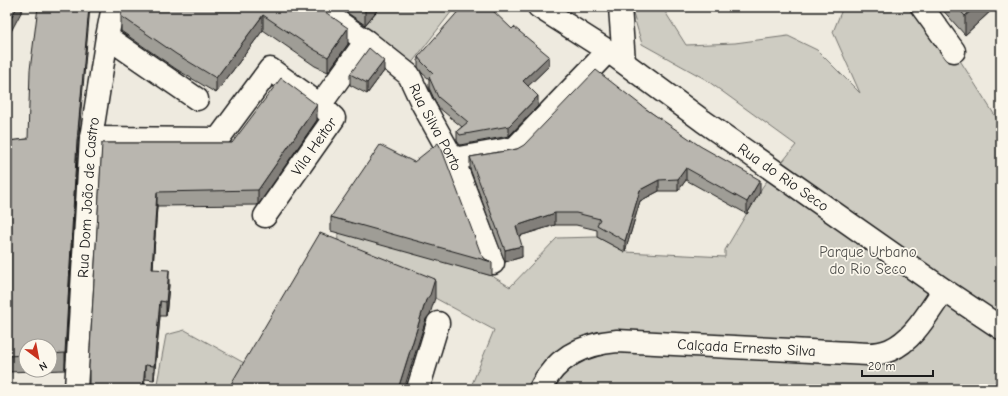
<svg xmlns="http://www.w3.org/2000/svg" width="1008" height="396" viewBox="0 0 1008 396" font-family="'Comic Neue',sans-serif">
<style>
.green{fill:#ceccc2;stroke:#75746f}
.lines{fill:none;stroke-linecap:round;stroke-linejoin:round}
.minor-casing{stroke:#1c1c1c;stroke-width:25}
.minor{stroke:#fbf7ec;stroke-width:22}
.wall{fill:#9f9d96;stroke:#1c1c1c;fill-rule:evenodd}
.shaded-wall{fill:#827f7a;stroke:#1c1c1c}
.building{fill:#b9b6af;stroke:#1c1c1c}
.labels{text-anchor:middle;stroke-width:3.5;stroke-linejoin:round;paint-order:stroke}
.street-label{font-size:15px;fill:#1c1c1c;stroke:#fbf7ec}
.park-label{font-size:15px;fill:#51514e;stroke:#fbf7ec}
</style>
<rect width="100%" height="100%" fill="#eeeadf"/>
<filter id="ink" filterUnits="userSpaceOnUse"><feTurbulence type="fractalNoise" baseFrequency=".025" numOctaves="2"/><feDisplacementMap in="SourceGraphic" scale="8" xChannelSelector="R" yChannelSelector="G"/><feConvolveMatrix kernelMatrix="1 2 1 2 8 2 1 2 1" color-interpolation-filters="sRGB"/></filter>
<g filter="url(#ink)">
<path class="green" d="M380,7h75l-44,57 -49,-35z
M631,7h31l24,38 49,-2 53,-7 29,14 43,43 -27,-61 10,-25h76l35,44 47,74v264h-531l24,-59 -59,-32 -98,-43 1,-21 -4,-7 158,49 18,11 47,-49 40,-1 28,15 100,5v-7l38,-64 33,-41 -91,-66 -63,-35z
M185,330l61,34 -17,25h-73l10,-54z"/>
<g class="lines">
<g class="minor-casing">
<g id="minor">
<path id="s1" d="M317,7l49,34 43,34 13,28 31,56 40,104"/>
<path id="s2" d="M539,7l69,44 95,70 241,169 57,38"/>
<path d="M620,7l4,55"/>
<path d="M922,7l32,44"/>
<path d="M107,37l90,62"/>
<path d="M91,138l127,1 52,-70 50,36"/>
<path d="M453,159l62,-11 93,-97"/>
<path id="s3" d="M265,216l69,-98 -14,-13 46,-64"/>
<path id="s4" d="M76,389l15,-251 16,-101 6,-30"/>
<path d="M418,389l20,-66"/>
<path id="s5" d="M540,389c16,-32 43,-45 77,-48l251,13c7,0 15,-1 22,-4 24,-10 39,-39 54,-60"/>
</g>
</g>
<use href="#minor" class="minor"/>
</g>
<path class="wall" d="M318,7l30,37 -20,28 -13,-6 -52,-36 -47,63 -40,-24 -55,-38v-15z
M339,7h41l-15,18z
M940,7h55l-30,28z
M418,57l131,9 -21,20 10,20 -29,30 -49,9 -3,-4v-10l5,-4 -24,-20 -9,-19v-9l-7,-6 -4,-6z
M384,71l-17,23 -17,-9v-11z
M646,109l114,83 -13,22 -61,-34 -8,11h-19l-19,10 -15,51 -28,-15v-7l-21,-5h-21l-36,11 3,21 -17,5 -35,-93v-12l47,-8z
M317,120l-59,85 -101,1 -4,63 16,16 -3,31h-6l-6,64 -9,-1 -43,-236h130z
M28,139l49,18 -12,213 -58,2v-231zM26,346h24v24h-24z
M331,217l150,37 4,5 7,3v14l-161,-45z"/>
<path class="shaded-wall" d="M17,7h7l-17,32v-14z
M89,7h1l-13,150 -12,213v-17l12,-212z
M367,7h13l-15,18v-15z
M975,7h20l-30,28v-19z
M263,15v15l-47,63v-15z
M348,28v16l-20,28v-15z
M549,56v10l-26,25v-10z
M384,61v10l-17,23v-11z
M538,96v10l-29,30v-10z
M317,105v15l-59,85v-15z
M686,168v12l-8,11v-12z
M659,180v11l-19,10 -15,51v-11l15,-51z
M760,180v12l-13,22v-12z
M157,192v14l-5,77v-14z
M555,213v12l-39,12v-11z
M522,246v11l-17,5v-12z
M169,270v15l-3,31v-14z
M435,279v19l-5,16 -4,5 -22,70h-6l28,-89z
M160,301v15l-6,64v-14z
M145,365v14l-1,10h-1z"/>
<path class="building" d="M7,7h10l-10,18z
M38,7h51l-12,134 -12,212 -15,1v-8h-24v9l-19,1v-215l21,-2 2,-69z
M123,7h195l30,21 -20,29 -13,-7 -52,-35 -47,63 -40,-24 -55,-38z
M361,7h6l-2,3z
M462,7h27l23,22 2,-2 35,29 -26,25 15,15 -29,30 -49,9 -3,-4 11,-9 -30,-25 -9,-20 4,-4 -11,-11 -4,-5z
M957,7h18l-10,9z
M369,48l15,13 -17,22 -17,-9z
M596,70l50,39 54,37 60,34 -13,22 -61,-34 -8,11 -19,1 -19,10 -15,51 -28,-16 3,-6 -24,-6h-21l-39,13 6,20 -17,4 -35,-93 47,-8 7,-4z
M281,78l36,27 -59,85 -101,2 -5,77 17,1 -3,32 -6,-1 -6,65 -9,-1 -2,24h-54v-23l13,-223h130z
M438,143l4,7 39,104 4,5 7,3 -161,-45 49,-72 34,17z
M320,233l115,46 -5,16 -4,5 -28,89h-170z"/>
</g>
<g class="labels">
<g class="street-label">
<text dy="5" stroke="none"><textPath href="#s1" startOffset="173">Rua Silva Porto</textPath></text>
<text dy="5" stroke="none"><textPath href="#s3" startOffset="85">Vila Heitor</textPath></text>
<text dy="5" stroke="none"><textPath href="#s2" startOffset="298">Rua do Rio Seco</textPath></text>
<text dy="5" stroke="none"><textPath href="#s4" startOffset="192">Rua Dom João de Castro</textPath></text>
<text dy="5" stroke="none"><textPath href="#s5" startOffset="225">Calçada Ernesto Silva</textPath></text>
</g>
<g class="park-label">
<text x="868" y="257">Parque Urbano<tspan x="868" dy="17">do Rio Seco</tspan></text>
</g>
</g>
<rect width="1008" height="396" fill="none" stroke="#fbf7ec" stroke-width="24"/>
<rect x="12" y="12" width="984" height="372" fill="none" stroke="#1c1c1c" stroke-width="1.5" filter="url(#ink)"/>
<g transform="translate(38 358) rotate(148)"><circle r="19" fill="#fbf7ec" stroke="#a29f99"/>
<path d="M0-3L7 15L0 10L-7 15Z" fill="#c8321e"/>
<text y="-6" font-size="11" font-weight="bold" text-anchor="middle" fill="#1c1c1c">N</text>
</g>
<path d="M862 370v6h71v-6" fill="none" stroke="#1c1c1c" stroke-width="2"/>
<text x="868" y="370" font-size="12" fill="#1c1c1c" stroke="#fbf7ec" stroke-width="3" paint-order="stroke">20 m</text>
</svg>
